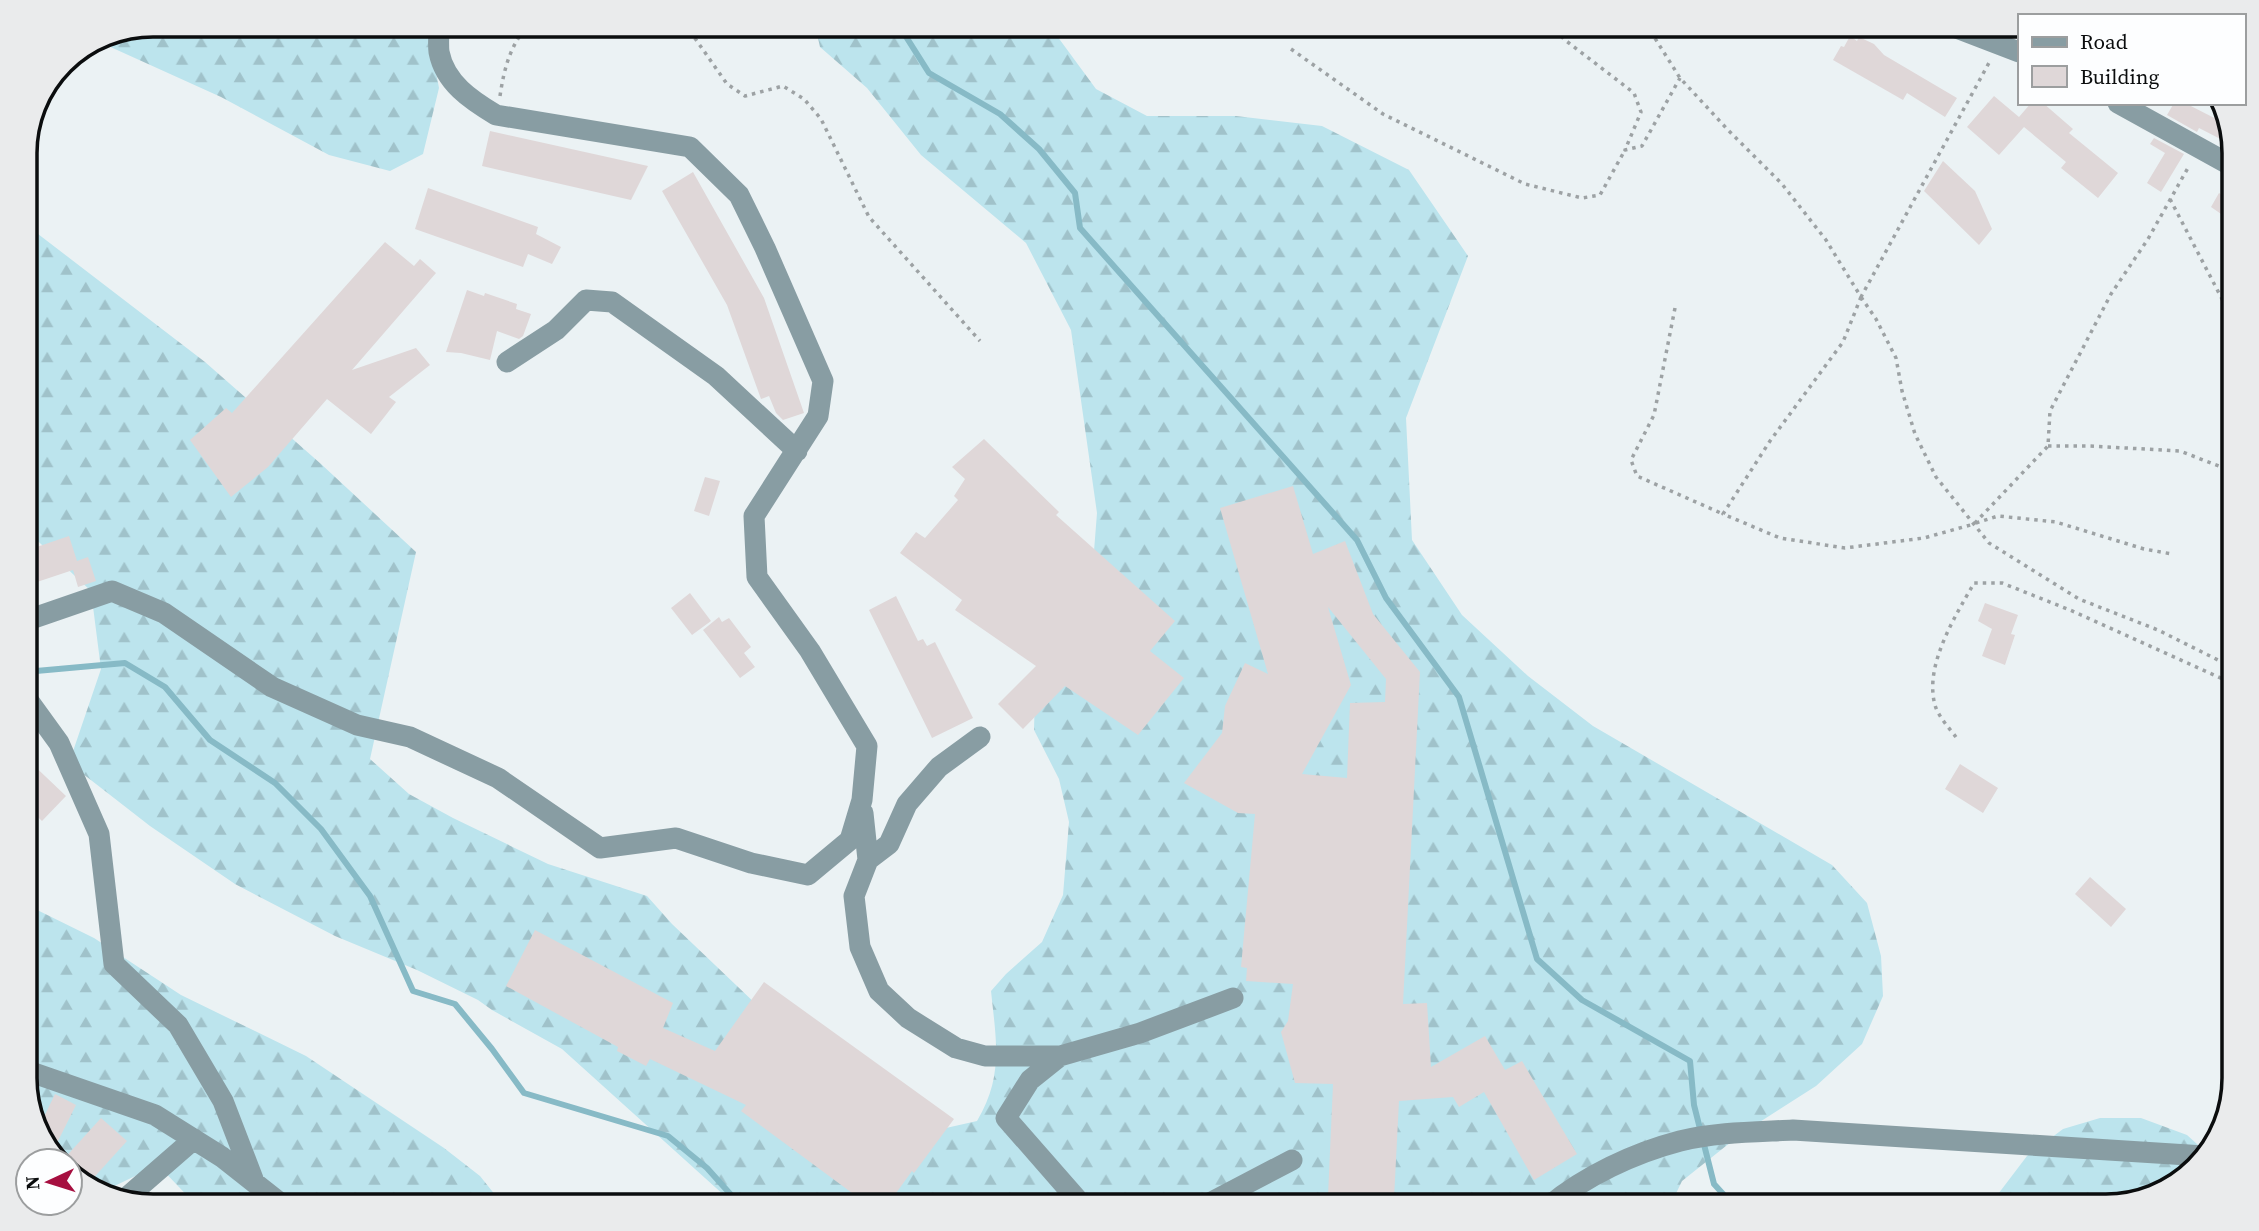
<svg xmlns="http://www.w3.org/2000/svg" width="2259" height="1231" viewBox="0 0 2259 1231" font-family="'Source Serif 4',serif">
<style>
.forest{fill:url(#forest-firs)}
.lines{fill:none;stroke-linecap:round;stroke-linejoin:round}
.stream{stroke:#87bac6;stroke-width:6}
.building{fill:#dfd7d8;fill-rule:evenodd}
.path{stroke:#9da2a4;stroke-width:3.5;stroke-dasharray:3.5 5;stroke-linecap:butt}
.minor{stroke:#889da3;stroke-width:21}
.rim{fill:none;stroke:#0b0d0e;stroke-width:3.5}
</style>
<defs>
<pattern id="forest-firs" width="22" height="20" patternUnits="userSpaceOnUse" patternTransform="scale(1.75)"><rect width="22" height="20" fill="#bce4ed"/><path d="M5 1l3.5 6h-7zM16 11l3.5 6h-7z" fill="#a0c2ca"/></pattern>
</defs>
<rect width="100%" height="100%" fill="#ebf2f4"/>
<path class="forest" d="M153,24l274,1 12,63 -16,66 -33,17 -61,-16 -108,-58 -126,-57 9,-6z
M815,25h234l47,64 51,27h89l86,10 87,44 59,86 -62,162 6,122 50,75 66,61 65,50 239,139 35,38 14,53 2,40 -21,48 -46,42 -75,48 -59,47 -12,25h-934l-174,-157 -70,-39 -14,-10 -61,-30 -82,-34 -100,-52 -85,-58 -81,-63 32,-94 -10,-78 -66,-62v-305l180,138 116,102 95,88 -46,207 39,35 44,24 95,46 99,32 25,28 106,101 168,103 31,-7c27,-45 19,-81 14,-130l15,-17 36,-32 21,-47 6,-73 -10,-43 -25,-49 1,-38 56,-103 6,-76 -26,-183 -45,-87 -105,-88 -54,-67 -47,-41z
M25,904l69,34 87,57 125,61 138,92 36,28 24,30h-307l-39,-41 -58,28 -11,-3 -19,-18v-11h-12l-12,-12 -21,-63z
M2100,1118h41l46,17 20,18 -36,36 -64,17h-118l38,-50 36,-27z"/>
<g class="lines">
<path class="stream" d="M898,24l31,49 71,41 39,35 36,44 5,35 277,312 29,58 73,99 78,262 45,41 108,61 4,44 20,79 20,22
M25,672l100,-9 40,24 45,53 65,43 46,46 49,67 43,95 42,13 37,45 32,44 144,43 39,32 34,38"/>
</g>
<path class="building" d="M1850,36l7,5 2,-4 15,7 10,11 73,43 -12,19 -38,-24 -4,7 -70,-40 8,-14 3,1z
M1994,96l25,21 12,-14h12l30,26 -4,4 49,40 -20,25 -37,-30 5,-6 -42,-35 -25,28 -32,-28z
M2174,103h11l43,22 6,21 -35,-18 -2,4 -30,-17z
M490,131l158,35 -17,34 -149,-34z
M2154,138l30,16 -23,38 -14,-9 18,-30 -15,-9z
M1943,161l32,30 17,38 -13,16 -55,-54z
M693,172l71,126 40,115 -21,7 -7,-7 -7,-17 -8,3 -34,-94 -65,-114z
M428,188l110,39 -2,7 25,13 -9,17 -24,-10 -5,13 -108,-38z
M2219,193l14,10 -9,13 -13,-9z
M385,242l29,24 6,-7 16,14 -84,97 64,-22 14,17 -41,32 7,5 -25,32 -44,-35 -59,68 -37,30 -41,-57 36,-32 6,5z
M467,290l17,6 1,-3 32,11 -1,5 15,5 -8,22 -4,3 -22,-8 -7,29 -29,-7 -15,-1z
M984,439l75,73 -3,3 119,106 -25,30 34,27 -46,57 -73,-49 -42,43 -25,-25 38,-38 -81,-56 7,-10 -62,-47 16,-21 9,6 33,-38 -4,-4 11,-17 -13,-12z
M705,477l15,4 -11,35 -15,-5z
M1293,486l20,68 32,-13 28,73 47,58 -17,332 24,-1 4,64 54,-31 20,34 17,-9 55,93 -43,26 -50,-88 -25,15 -6,-10 -54,4 -5,98 -66,-3 5,-112 -38,-1 -14,-51 7,-11 5,-37 -47,-3 1,-13 -6,-1 14,-153 -17,-1 -54,-30 38,-50 3,-27 20,-43 23,11 -48,-166zM1328,607l58,72 -1,23 -35,1 -3,75 -45,-4 49,-89z
M69,536l8,25 11,-4 8,24 -18,6 -5,-17 -48,16v-35z
M690,593l21,28 -19,14 -21,-27z
M896,596l22,45 5,-2 4,7 8,-4 38,76 -41,20 -63,-128z
M1985,603l33,12 -7,19 4,1 -10,30 -23,-9 10,-27 -14,-8z
M719,617l3,5 7,-4 22,29 -7,6 11,14 -15,11 -37,-48z
M25,757l41,39 -24,25 -17,-16z
M1960,764l38,24 -15,25 -38,-24z
M2090,877l36,32 -15,18 -36,-33z
M535,930l138,73 -10,25 52,23 49,-69 190,137 -40,54 -2,-2 -26,36h-15l-130,-96 5,-6 -96,-46 -4,7 -29,-15 1,-4 -112,-61z
M55,1094l21,11 -19,38 -14,-7 6,-11 -7,-4z
M101,1118l26,23 -39,43 -18,-16v-7h-8z"/>
<g class="lines">
<path class="path" d="M685,24l42,60 18,12 38,-10 21,13 17,20 48,98 111,124
M1549,24l16,16 69,53 7,19 -16,38 17,-4 38,-68
M1646,24l34,54 48,52 54,54 44,56 35,57 129,-236
M1291,49l92,65 142,70 57,14 18,-3 25,-45
M500,96c4,-27 10,-51 29,-72
M2170,199l64,123
M1861,297l-18,45 -73,99 -47,73 57,24 65,10 79,-10 50,-14 74,-78 2,-35 61,-117 37,-55 41,-73
M1861,297l15,22 20,39 6,33 13,43 21,43 53,66 90,56 79,31 76,38
M1675,308l-21,107 -23,45 6,16 86,38
M2048,446h42l90,5 54,21
M1976,523l22,-7 58,6 88,27 28,5
M1956,737c-7,-9 -18,-21 -21,-32 -11,-40 20,-88 39,-122h28l68,27 164,74"/>
<path class="minor" d="M1946,24l73,28
M2118,103l116,64
M507,362l49,-32 30,-30 26,2 104,74 81,75
M25,621l87,-30 52,22 108,74 85,38 53,12 88,41 102,70 76,-10 75,25 57,12 42,-35 12,-40 5,-54 -57,-95 -53,-74 -3,-61 64,-100 5,-35 -58,-133 -26,-53 -49,-48 -194,-32c-25,-15 -51,-32 -57,-63 -1,-8 0,-19 0,-28
M25,696l34,47 40,91 15,130 64,61 45,76 30,78
M863,813l5,47 -14,36 6,51 19,44 29,27 48,30 29,8h75l80,-23 93,-35
M868,860l21,-16 18,-40 32,-37 41,-30
M1060,1056l-30,24 -24,38 77,88
M25,1070l130,45 67,42 62,49
M125,1199l69,-60
M1204,1206l88,-46
M1549,1206c36,-30 85,-53 131,-65 36,-9 76,-9 113,-11l411,26"/>
</g>
<path d="M0 0H2259V1231H0ZM153 37H2106A116 116 0 0 1 2222 153V1078A116 116 0 0 1 2106 1194H153A116 116 0 0 1 37 1078V153A116 116 0 0 1 153 37Z" fill="#eaebec" fill-rule="evenodd"/>
<path class="rim" d="M153 37H2106A116 116 0 0 1 2222 153V1078A116 116 0 0 1 2106 1194H153A116 116 0 0 1 37 1078V153A116 116 0 0 1 153 37Z"/>
<rect x="2018" y="14" width="228" height="91" fill="#fdfeff" stroke="#9c9e9f" stroke-width="2"/>
<rect x="2032" y="37" width="35" height="10" fill="#889da3" stroke="#9c9e9f" stroke-width="2"/>
<text x="2080" y="49" font-size="21" fill="#0b0d0e">Road</text>
<rect x="2032" y="66" width="35" height="21" fill="#dfd7d8" stroke="#9c9e9f" stroke-width="2"/>
<text x="2080" y="84" font-size="21" fill="#0b0d0e">Building</text>
<g transform="translate(49 1182) rotate(266)"><circle r="33" fill="#fdfeff" stroke="#9c9e9f" stroke-width="2"/>
<path d="M0-5L12 26L0 18L-12 26Z" fill="#a60f40"/>
<text y="-10" font-size="19" font-weight="bold" text-anchor="middle" fill="#0b0d0e">N</text>
</g>
</svg>
